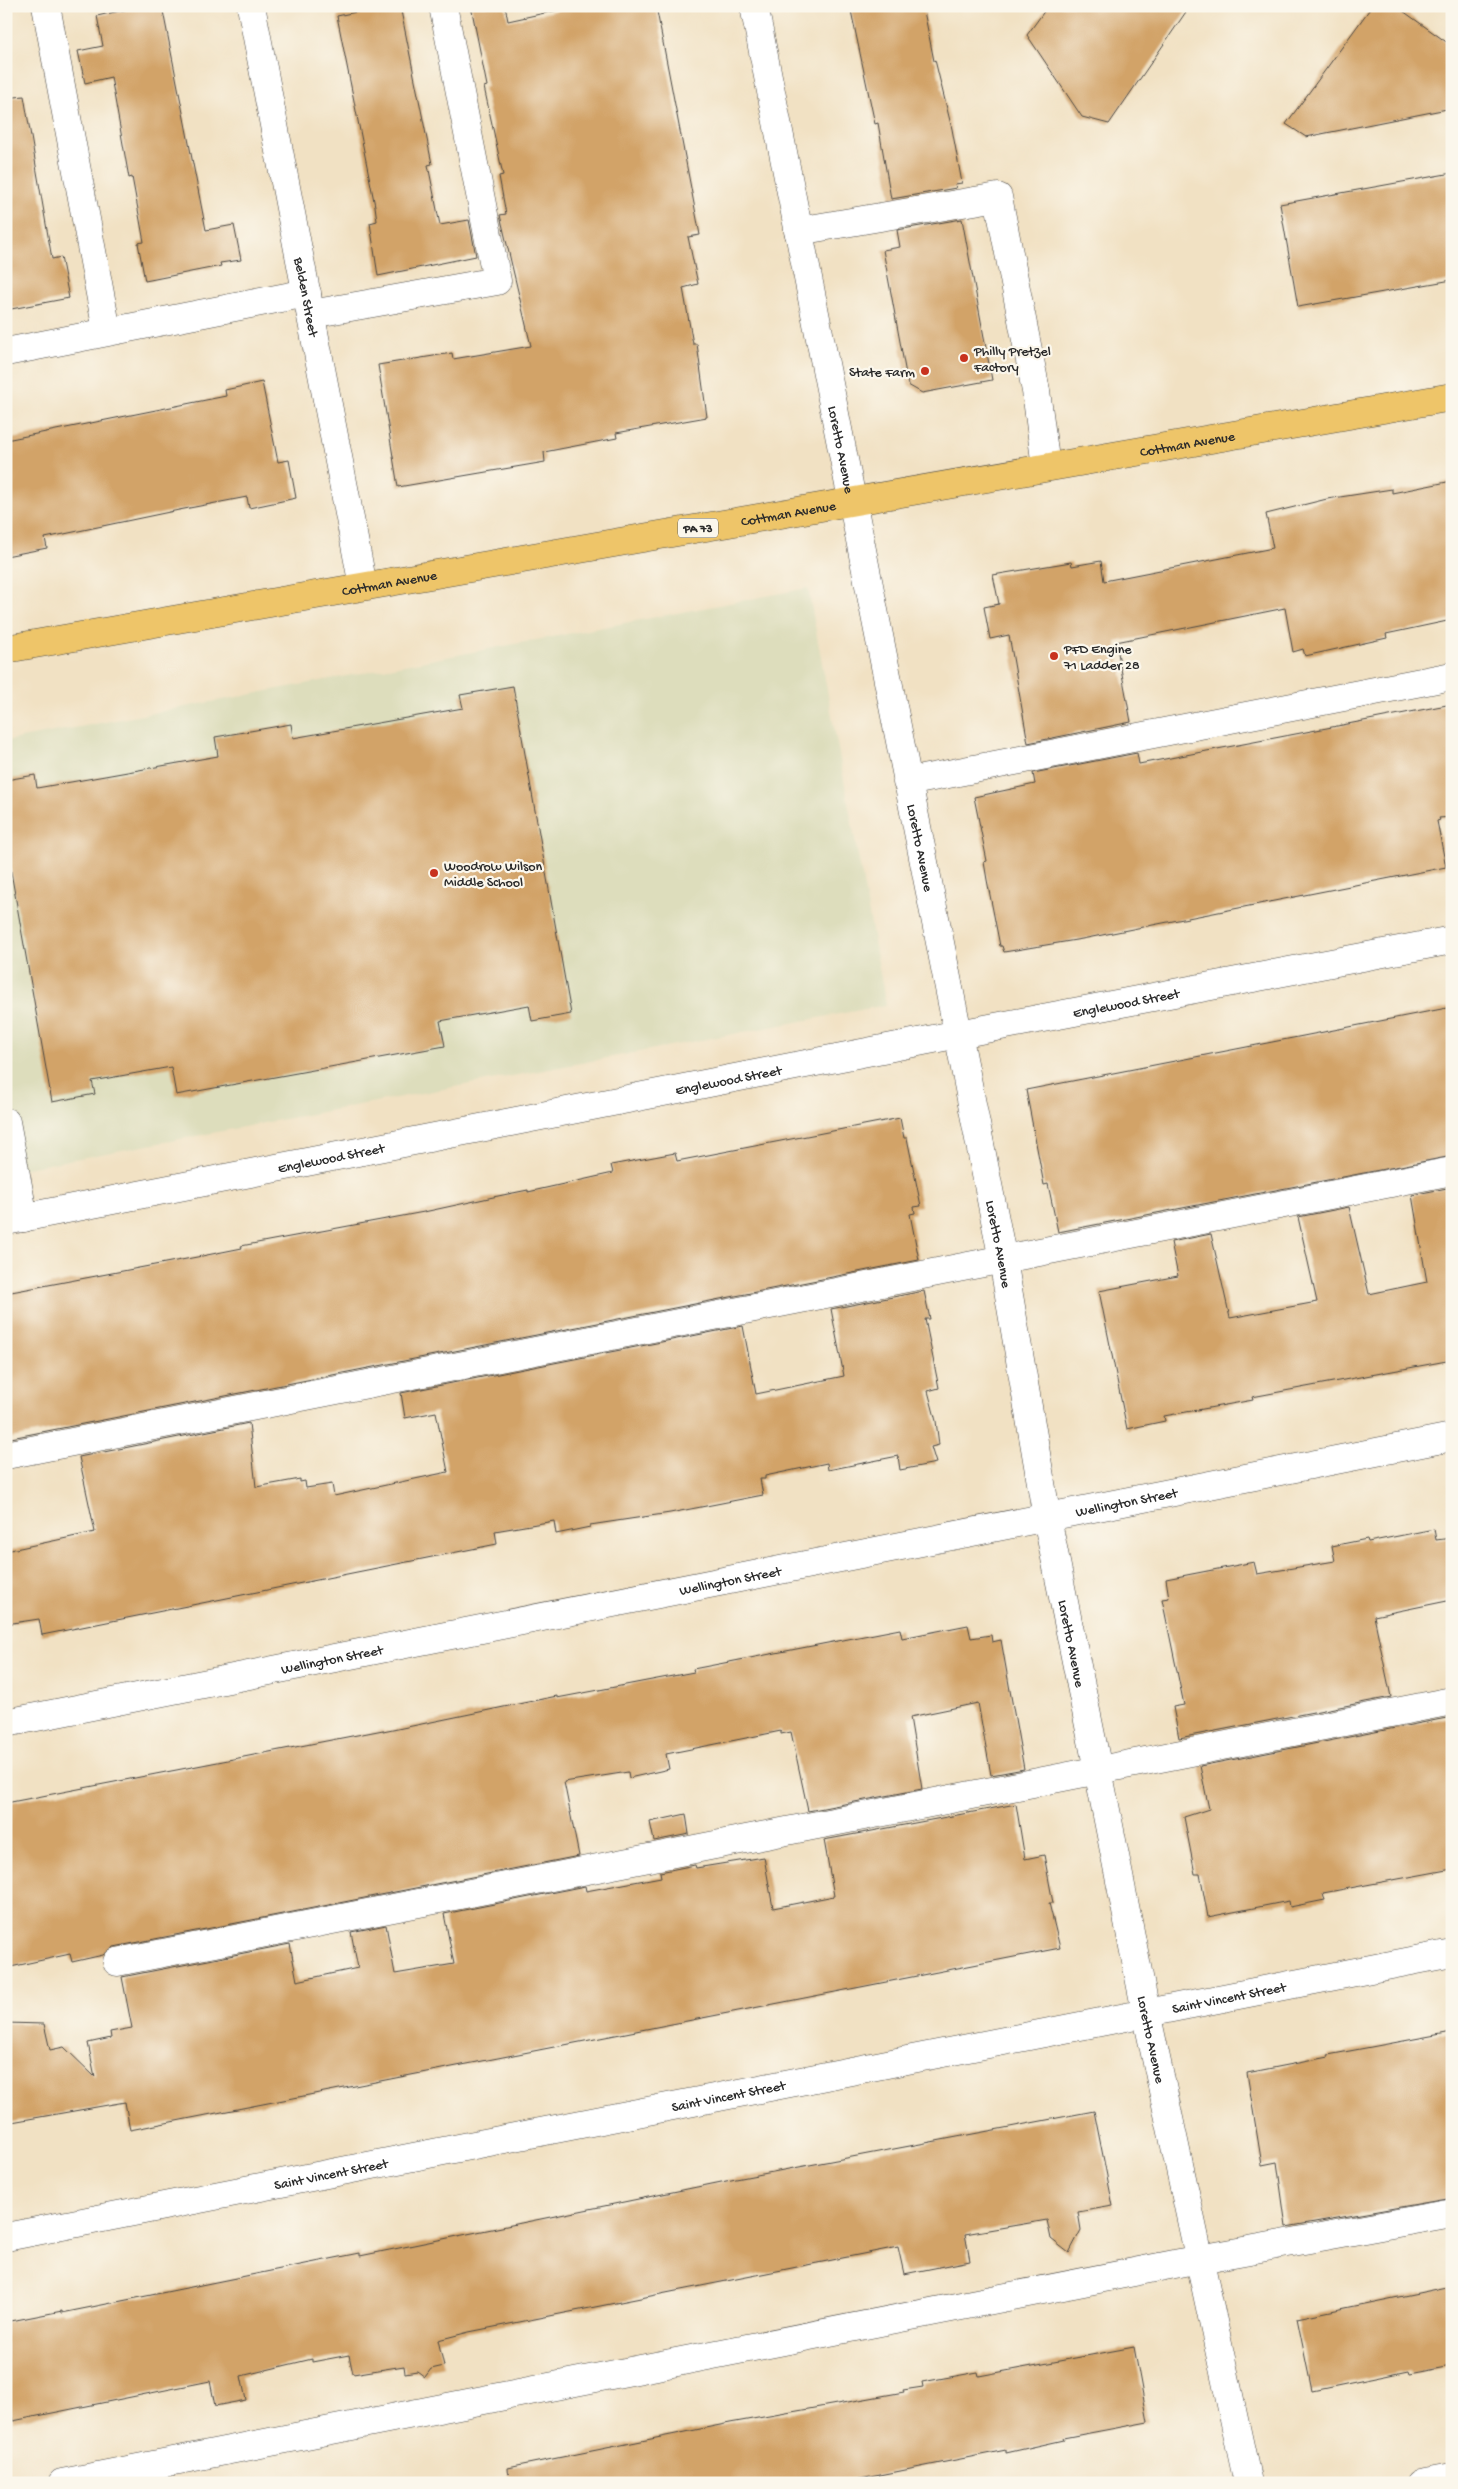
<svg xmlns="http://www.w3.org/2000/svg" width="1458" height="2489" viewBox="0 0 1458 2489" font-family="'Gochi Hand',sans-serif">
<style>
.built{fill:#ddddbc}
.building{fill:#d2a368}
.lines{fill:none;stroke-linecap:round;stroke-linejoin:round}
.minor-casing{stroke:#494642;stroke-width:29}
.major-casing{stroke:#494642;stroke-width:29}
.minor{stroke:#fff;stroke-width:28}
.major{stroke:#eec569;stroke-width:28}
.poi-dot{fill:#c8321e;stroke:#fbf7ec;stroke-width:2}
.labels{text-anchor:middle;stroke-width:4.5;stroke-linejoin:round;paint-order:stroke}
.shield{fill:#fbf7ec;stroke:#696865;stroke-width:1}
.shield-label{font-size:12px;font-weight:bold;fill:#2b2b2b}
.street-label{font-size:14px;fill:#2b2b2b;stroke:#fbf7ec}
.poi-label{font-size:14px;fill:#2b2b2b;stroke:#fbf7ec;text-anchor:start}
</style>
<rect width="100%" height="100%" fill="#fbf7ec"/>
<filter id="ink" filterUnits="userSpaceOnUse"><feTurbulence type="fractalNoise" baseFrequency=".02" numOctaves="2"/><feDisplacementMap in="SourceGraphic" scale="10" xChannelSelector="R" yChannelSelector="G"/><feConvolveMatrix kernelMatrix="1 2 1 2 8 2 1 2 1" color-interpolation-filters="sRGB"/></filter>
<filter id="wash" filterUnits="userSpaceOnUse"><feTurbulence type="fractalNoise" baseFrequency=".0096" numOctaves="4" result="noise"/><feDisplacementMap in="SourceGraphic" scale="20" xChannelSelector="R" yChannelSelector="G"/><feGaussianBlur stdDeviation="1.12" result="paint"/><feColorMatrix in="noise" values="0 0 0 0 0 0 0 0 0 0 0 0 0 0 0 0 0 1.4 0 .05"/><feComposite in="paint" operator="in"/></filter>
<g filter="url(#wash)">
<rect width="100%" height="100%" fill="#f1e1c3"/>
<path class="built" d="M808,588l78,417 -880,167v-431z"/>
<g id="blocks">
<path class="building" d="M142,6h20l44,224 28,-5 7,35 -21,3 1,3 -76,15 -7,-38 6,-1 -12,-65 -3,1 -18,-101 -26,6 -7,-32 25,-5 -6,-30z
M385,6h15l32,158 -4,1 12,60 29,-5 7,36 -98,20 -8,-53 7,-2 -2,-15 -38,-190z
M471,6h34l3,15 69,-15h79l44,229 -12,2 10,47 -15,4 10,56h4l10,73 -91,16 1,5 -73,14 1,10 -147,25 -20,-122 74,-12 1,6 78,-13 -31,-131 6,-1 -7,-38 4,-1 -19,-88 3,-1z
M850,6h73l11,55 1,-1 17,69 10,54 -7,1 1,4 -65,11 -13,-76 -3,1z
M1048,6h142l-81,118 -27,-7 -55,-82z
M1372,6h24l56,40v62l-146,29 -20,-13z
M24,96l28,163 9,-2 8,41 -63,12v-212z
M1452,173v107l-154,27 -18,-103z
M962,219l30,161 -70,13 -14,-8 -25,-135 17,-3 -3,-17z
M262,382l16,80 11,-2 7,38 -47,10 -2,-11 -68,13 -134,28 2,10 -41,8v-116l220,-44 -1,-6z
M1452,481v139l-66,14 1,4 -82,18 -2,-7 -10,3 -8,-44 -169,34 15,80 -103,21 -19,-108 -19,4 -6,-32 15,-3 -6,-29 78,-13 1,4 29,-5 3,20 169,-33 -7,-34 61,-15 65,-10v4z
M513,686l58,328 -39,7 -3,-16 -89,16 5,25 -269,49 -5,-28 -79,14 3,13 -43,8 -46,-258v-64l29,-5 2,13 181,-32 -3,-19 76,-13 2,14 170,-30 -3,-13z
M1452,704v113l-13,1 1,2 -3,1 9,46 -364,72 -78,13 -2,-6h-2l-13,-66 -3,-18 3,-1 -13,-64 61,-13 -2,-11 104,-20 2,11z
M1452,1007v149l-394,76 -10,-48 -4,1 -18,-95z
M900,1118l4,20h3l14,68 -7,1 1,6 -5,1 9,46 -913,179v-146l191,-36 45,-9 -1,-2 183,-34 74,-16 30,-6v2l85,-19 -2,-8 64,-12 2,8z
M1452,1187v173l-200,37 1,3 -89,16 1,5 -38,8 -28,-138 79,-15 -7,-34 40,-8 19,84 87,-16 -19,-85 51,-10 20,87 58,-12 -15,-87z
M924,1291l6,28h-5l14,69 -11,3 8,30 3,24 -8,2 5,16 -36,7 -2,-14 -70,14 -1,-7 -62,13v3h-5l3,16 -93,18 -80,12v2l-34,7 -2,-13 -59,10 2,13 -455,91 -3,-16 -33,5v-73l89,-19 -16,-75 170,-34 7,64 44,-8v3l5,-1 1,7 26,-4 2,12 114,-24 -12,-60 -31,6 -4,-25 342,-67 13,68 88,-18 -13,-67z
M1434,1529l2,11 16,-2v62l-78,16 17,81 -212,41 -6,-31 11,-2 -22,-106 7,-1 -3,-19 88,-17 3,12 78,-13 -3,-15 35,-7 1,3z
M968,1625l3,13 20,-3 1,7 9,-2 23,129 -33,6 -13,-72 -68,14 12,72 -114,22 -17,-79 -10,2v-3l-115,23 3,15 -40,9 -1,-6 -64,10 15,74 -465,91 -11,8 -31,7 -2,-8 -64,14v-165l377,-73v2l174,-36v2l137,-26 -1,-3 207,-40 2,9z
M1452,1717v152l-129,24 2,7 -35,7 -1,-6 -81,16 -8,-43h-5l-11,-57 25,-8 -9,-43z
M1016,1804l9,55 19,-4 9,48h-4l11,45 -930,182 -5,-28 -119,21v-100l38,1 6,26 14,-3 31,30 -7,-34 23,-5 -1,-6 22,-4 -10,-51 168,-33 7,37 61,-13 -7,-36 35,-7 9,49 59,-10 -10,-50 141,-28 1,5 75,-14 -1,-5 35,-7 1,3 68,-11 9,51 61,-12 -10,-56z
M686,1814l3,20 -35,7 -4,-19z
M1452,2032v166l-166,29 -9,-65 -15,3 -15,-92 82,-16 -1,-2z
M1094,2111l19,95 -35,6 3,18 -12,23 -18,-14 -4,-19 -82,14 5,27 -66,13 -6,-27 -429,85 -31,8 6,26 -13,3 -6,8 -8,-6 -12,2 -1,-7 -51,8 -4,-19 -37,7v-3l-71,17 5,24 -31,6 -5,-25 -197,40 -3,-10h-4v-89l56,-11v2l298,-60v3l376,-77z
M1452,2286v80l-42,8 -1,-3 -97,20 -15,-73z
M1134,2347l14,75 -85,16 1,2 -58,13v-3l-166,33h-331l-1,-15 222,-45 174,-31 -1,-2 20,-3 -1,-5 56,-10 1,4z"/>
</g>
</g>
<g filter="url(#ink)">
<use href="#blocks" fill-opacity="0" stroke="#494642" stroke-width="1"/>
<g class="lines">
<g class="minor-casing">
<g id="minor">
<path d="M46,6l61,325"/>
<path id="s1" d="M251,6l112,580"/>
<path id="s2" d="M754,6l249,1254 44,258 51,252 48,242 102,471"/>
<path d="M798,231l200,-34 38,194 10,76"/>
<path d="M311,314l186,-33 -54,-275"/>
<path d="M6,352l301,-59"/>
<path d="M907,782l545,-106"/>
<path d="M6,1122l18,96"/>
<path id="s3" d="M6,1221l953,-187 493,-94"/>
<path d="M6,1455l1446,-284"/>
<path id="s4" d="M6,1723l1446,-286"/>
<path d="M117,1962l1335,-261"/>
<path id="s5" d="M6,2237l1446,-284"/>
<path d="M62,2483l1138,-224 252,-46"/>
<path d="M1420,2483l32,-6"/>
</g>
</g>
<g class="major-casing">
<g id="major">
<path id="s6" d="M6,649l1446,-252"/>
</g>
</g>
<use href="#minor" class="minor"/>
<use href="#major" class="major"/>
</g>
</g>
<g class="poi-dot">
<circle cx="964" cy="358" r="5"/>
<circle cx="925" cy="371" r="5"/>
<circle cx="1054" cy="656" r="5"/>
<circle cx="434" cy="873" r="5"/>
</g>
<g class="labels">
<rect class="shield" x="678" y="518.5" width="40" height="19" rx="4"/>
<g class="shield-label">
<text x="698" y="532">PA 73</text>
</g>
<g class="street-label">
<text dy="5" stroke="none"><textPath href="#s1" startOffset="296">Belden Street</textPath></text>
<text dy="5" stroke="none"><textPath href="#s6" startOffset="1199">Cottman Avenue</textPath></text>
<text dy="5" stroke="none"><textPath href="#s2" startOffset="452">Loretto Avenue</textPath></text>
<text dy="5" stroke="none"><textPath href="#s6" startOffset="794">Cottman Avenue</textPath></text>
<text dy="5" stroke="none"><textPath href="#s6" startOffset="389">Cottman Avenue</textPath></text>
<text dy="5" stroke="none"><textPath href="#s2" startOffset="858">Loretto Avenue</textPath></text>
<text dy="5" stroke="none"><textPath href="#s3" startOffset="1141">Englewood Street</textPath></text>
<text dy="5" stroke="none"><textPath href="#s3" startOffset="736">Englewood Street</textPath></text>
<text dy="5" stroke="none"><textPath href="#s3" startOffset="331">Englewood Street</textPath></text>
<text dy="5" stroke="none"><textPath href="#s2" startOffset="1262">Loretto Avenue</textPath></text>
<text dy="5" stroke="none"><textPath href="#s4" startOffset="1142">Wellington Street</textPath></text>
<text dy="5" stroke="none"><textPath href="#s4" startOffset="738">Wellington Street</textPath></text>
<text dy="5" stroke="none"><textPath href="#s2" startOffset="1668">Loretto Avenue</textPath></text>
<text dy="5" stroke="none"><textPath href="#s4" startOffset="332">Wellington Street</textPath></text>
<text dy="5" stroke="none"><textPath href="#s5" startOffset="1246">Saint Vincent Street</textPath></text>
<text dy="5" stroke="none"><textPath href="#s2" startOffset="2072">Loretto Avenue</textPath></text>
<text dy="5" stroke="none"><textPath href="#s5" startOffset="736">Saint Vincent Street</textPath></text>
<text dy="5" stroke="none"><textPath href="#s5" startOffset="331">Saint Vincent Street</textPath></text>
</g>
<g class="poi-label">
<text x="974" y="355">Philly Pretzel<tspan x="974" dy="16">Factory</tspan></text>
<text x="915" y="376" text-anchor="end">State Farm</text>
<text x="1064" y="653">PFD Engine<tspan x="1064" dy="16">71 Ladder 28</tspan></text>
<text x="444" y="870">Woodrow Wilson<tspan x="444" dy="16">Middle School</tspan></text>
</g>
</g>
<rect width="1458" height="2489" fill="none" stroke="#fbf7ec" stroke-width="25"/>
</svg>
